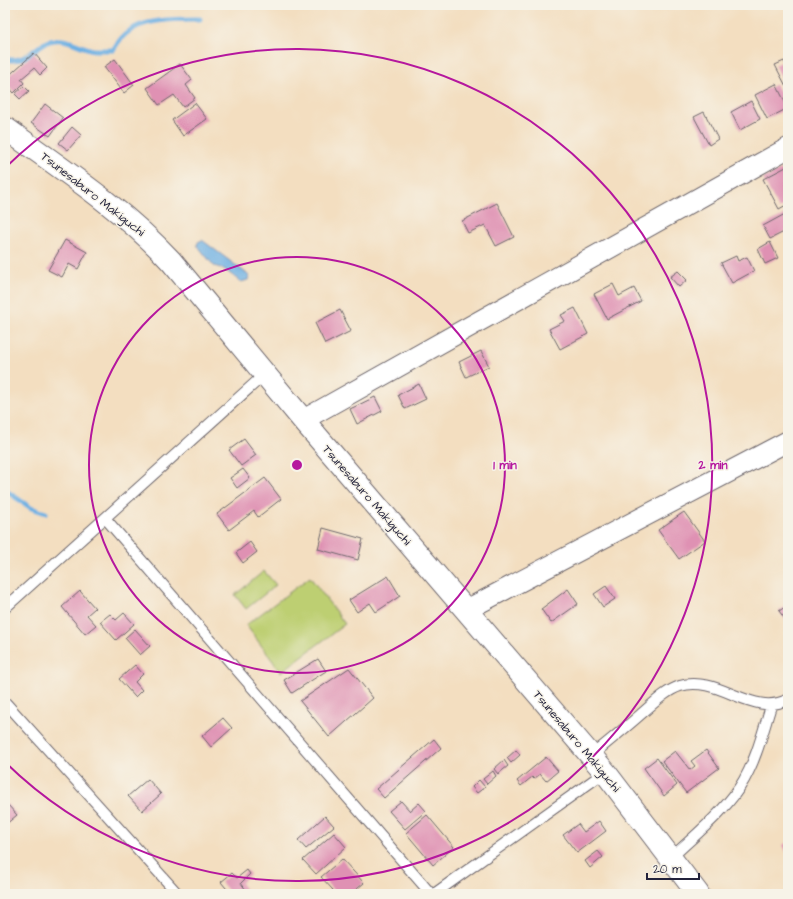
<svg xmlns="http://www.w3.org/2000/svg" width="793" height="899" viewBox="0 0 793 899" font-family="'Architects Daughter',sans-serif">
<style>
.green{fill:#bdcf72;stroke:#707856}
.water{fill:#6fb1e3;stroke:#486a8f}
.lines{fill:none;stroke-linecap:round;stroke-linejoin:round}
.stream{stroke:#6fb1e3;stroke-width:5}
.building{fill:#df91b3}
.service-casing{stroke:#6b646a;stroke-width:12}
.minor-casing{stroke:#6b646a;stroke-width:22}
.tertiary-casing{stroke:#6b646a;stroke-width:24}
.service{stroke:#fff;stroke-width:10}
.minor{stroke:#fff;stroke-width:20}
.tertiary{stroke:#fff;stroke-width:22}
.ring{fill:none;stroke:#b5179e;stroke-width:2}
.labels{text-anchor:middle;stroke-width:3;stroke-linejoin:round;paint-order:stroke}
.street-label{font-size:12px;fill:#22223b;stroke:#f7f3e8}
.centre{fill:#b5179e;stroke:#f7f3e8;stroke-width:2}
.ring-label{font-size:12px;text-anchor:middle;font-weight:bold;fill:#b5179e;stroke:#f7f3e8;stroke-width:3;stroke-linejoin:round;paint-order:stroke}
</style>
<rect width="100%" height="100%" fill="#f7f3e8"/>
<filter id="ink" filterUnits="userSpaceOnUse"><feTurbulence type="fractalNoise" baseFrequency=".025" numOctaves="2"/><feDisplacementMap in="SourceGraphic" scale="8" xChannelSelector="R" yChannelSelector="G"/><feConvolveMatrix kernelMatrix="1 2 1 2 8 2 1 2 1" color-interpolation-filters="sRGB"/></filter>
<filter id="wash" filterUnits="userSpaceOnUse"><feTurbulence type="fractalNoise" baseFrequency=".012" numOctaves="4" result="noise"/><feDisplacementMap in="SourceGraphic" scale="16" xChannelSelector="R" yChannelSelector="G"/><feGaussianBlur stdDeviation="0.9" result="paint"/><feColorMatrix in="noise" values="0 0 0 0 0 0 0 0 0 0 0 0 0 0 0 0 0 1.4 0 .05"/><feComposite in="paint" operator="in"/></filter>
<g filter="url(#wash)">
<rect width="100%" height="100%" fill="#f3dec0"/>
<path class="green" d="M264,571l12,14 -30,24 -11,-14z
M310,577l35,47 -64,48 -35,-47z"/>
<path class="water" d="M202,240l44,33 3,3 -1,4 -7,2 -17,-13 -10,-3 -17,-21 1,-3z"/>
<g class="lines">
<path class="stream" d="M5,59c24,6 30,-17 50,-19 13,-2 27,8 39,10 6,0 13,0 19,0 4,-6 8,-13 14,-17 16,-15 53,-14 73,-14
M5,490l26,18 15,5"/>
</g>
<g id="blocks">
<path class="building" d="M34,53l13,15 -7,7 -6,-7 -13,11 3,4 -10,10 -9,-10v-4z
M115,59l19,26 -10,8 -20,-26z
M784,61l4,8v21l-13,-25z
M180,64l12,16 -6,5 9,13 -12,9 -9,-12 -15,10 -12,-17z
M776,84l12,24 -21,11 -12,-24z
M24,86l5,5 -9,8 -5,-5z
M751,101l9,18 -20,11 -9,-18z
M195,103l12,16 -24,17 -11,-16z
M45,104l18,14 -13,18 -19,-13z
M704,112l14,27 -9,6 -15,-28z
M72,127l9,8 -13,15 -9,-7z
M788,166v38l-9,5 -16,-30z
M497,203l17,34 -18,9 -11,-21 -17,8 -6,-12z
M785,214l3,7v9l-18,9 -7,-13z
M65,240l22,12 -9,17 -9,-5 -7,13 -14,-7z
M770,242l8,16 -13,6 -7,-15z
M736,256l2,5 9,-4 7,14 -22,12 -11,-20z
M678,271l9,9 -8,7 -9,-10z
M613,284l6,12 15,-8 7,13 -34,18 -13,-25z
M575,308l13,26 -28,15 -11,-20 16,-8 -4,-6z
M340,310l11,21 -26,13 -10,-21z
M481,351l8,15 -23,11 -7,-15z
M419,384l7,15 -21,10 -7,-14z
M375,397l7,14 -25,13 -7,-15z
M244,439l12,16 -15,11 -12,-16z
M243,469l7,9 -13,10 -7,-10z
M265,478l16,21 -23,18 -4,-6 -25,19 -12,-16z
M684,512l21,29 -26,18 -21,-29z
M323,528l40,11 -5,21 -40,-11z
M250,542l7,10 -14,11 -7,-10z
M388,576l12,20 -24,16 -6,-9 -13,9 -8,-12z
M606,586l9,13 -12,8 -9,-13z
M568,589l10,15 -27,19 -10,-14z
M80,591l15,17 -8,7 9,10 -11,9 -23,-27z
M788,605v18l-9,-12z
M124,613l10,11 -18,16 -16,-18 10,-8 6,6z
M135,629l15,17 -10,9 -15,-17z
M318,659l8,12 -34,22 -8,-13z
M135,665l8,9 -8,8 7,8 -7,7 -16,-18z
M349,668l24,30 -44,39 -29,-36z
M223,718l9,10 -21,19 -9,-11z
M434,739l7,9 -57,50 -8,-9z
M516,750l4,5 -9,8 -4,-5z
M706,750l13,18 -33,25 -24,-32 13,-10 15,19 5,-4 -4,-5z
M546,757l12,14 -12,10 -6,-7 -6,5 -2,-2 -11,9 -4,-5z
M657,758l20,27 -13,11 -20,-28z
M504,760l4,6 -10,8 -4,-5z
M493,771l3,5 -9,8 -4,-5z
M148,779l13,15 -19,17 -14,-15z
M479,780l6,7 -8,6 -5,-6z
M401,801l9,10 9,-8 7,8 -21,18 -16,-18z
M7,804l10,11 -12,10v-18z
M427,815l27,32 -21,18 -27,-32z
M325,816l9,10 -28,23 -8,-9z
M599,821l7,10 -29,22 -14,-18 15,-11 6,8z
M334,833l12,14 -30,27 -13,-14z
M788,842v13l-5,-10z
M598,851l5,6 -13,11 -5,-7z
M342,859l22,24 -13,11h-22l4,-4 -12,-13z
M247,870l3,4 -9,9 5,7 -5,4h-10l-10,-12 11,-9 5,5z"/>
</g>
</g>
<g filter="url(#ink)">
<use href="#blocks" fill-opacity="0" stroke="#6b646a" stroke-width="1"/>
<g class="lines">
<g class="service-casing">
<path id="service" d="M105,518l326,376
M5,608l260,-234
M5,702l173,192
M591,756c17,-14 33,-27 49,-41 12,-10 25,-24 40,-29 38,-12 74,33 108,13
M671,858c24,-23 57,-49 73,-78 13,-23 19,-49 27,-74
M434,894l171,-122"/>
</g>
<g class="minor-casing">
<path id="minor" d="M303,420l485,-272
M466,610l322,-169"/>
</g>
<g class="tertiary-casing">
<path id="tertiary" d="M5,128c58,42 118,81 166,133l132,159 302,352 93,122"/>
</g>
<use href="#service" class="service"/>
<use href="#minor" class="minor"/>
<use href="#tertiary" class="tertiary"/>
</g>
</g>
<g class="ring">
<circle cx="297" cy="465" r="208"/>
<path d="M5 168A416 416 0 1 1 5 762"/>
</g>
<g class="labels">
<g class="street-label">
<text transform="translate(93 194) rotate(38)" y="4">Tsunesaburo Makiguchi</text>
<text transform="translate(367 495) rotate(49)" y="4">Tsunesaburo Makiguchi</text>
<text transform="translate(577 741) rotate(50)" y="4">Tsunesaburo Makiguchi</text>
</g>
</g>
<circle cx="297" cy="465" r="6" class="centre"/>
<g class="ring-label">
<text x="505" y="469">1 min</text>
<text x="713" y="469">2 min</text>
</g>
<rect width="793" height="899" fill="none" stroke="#f7f3e8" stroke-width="20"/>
<path d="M647 873v6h52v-6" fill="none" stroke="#22223b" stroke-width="2"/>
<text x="653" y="873" font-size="12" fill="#22223b" stroke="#f7f3e8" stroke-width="3" paint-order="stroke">20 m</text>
</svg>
